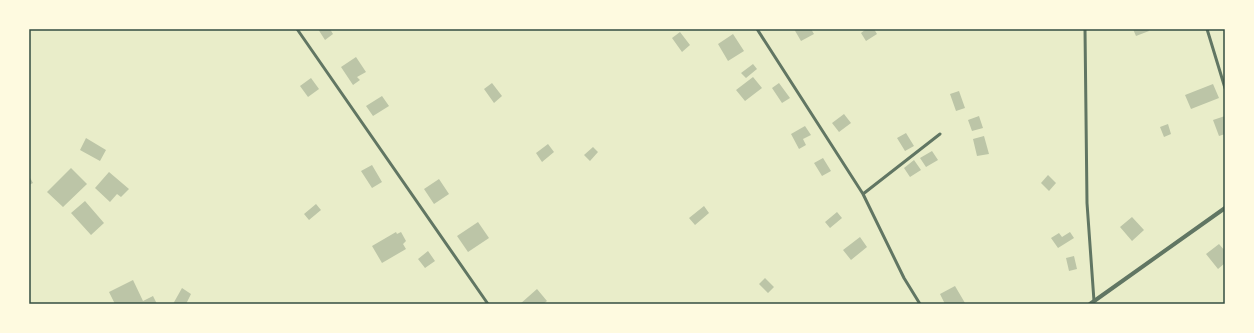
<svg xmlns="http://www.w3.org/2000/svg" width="1254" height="333" viewBox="0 0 1254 333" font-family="'Alegreya Sans',sans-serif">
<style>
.building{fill:#bcc5a7}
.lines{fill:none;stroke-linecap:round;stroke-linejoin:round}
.service{stroke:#617663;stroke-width:3}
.minor{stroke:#617663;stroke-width:4}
.neatline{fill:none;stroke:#344e41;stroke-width:1.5}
</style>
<rect width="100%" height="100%" fill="#e9edc9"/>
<path class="building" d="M318,29h12l3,5 -8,6z
M794,29h17l3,5 -13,7z
M866,29h8l3,5 -11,7 -5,-8z
M1133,29h15l1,2 -13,5z
M680,32l10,13 -8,7 -10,-14z
M733,34l11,17 -16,10 -10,-17z
M356,57l10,15 -9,5 3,3 -7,5 -12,-18z
M753,64l4,5 -11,9 -5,-5z
M753,77l9,11 -17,13 -9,-11z
M311,78l8,11 -11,8 -8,-11z
M492,83l10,13 -8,7 -10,-14z
M779,83l11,15 -8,5 -10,-15z
M1213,84l6,14 -28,11 -6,-14z
M959,91l6,17 -9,3 -6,-17z
M382,96l7,10 -16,10 -7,-10z
M844,114l7,9 -12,9 -7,-9z
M979,116l4,12 -11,3 -4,-11z
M1225,116v18l-6,2 -6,-16z
M1168,124l3,10 -7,3 -4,-10z
M805,126l6,9 -8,4 3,6 -7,4 -8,-15z
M906,133l8,13 -9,5 -8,-13z
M984,136l5,18 -12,2 -4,-17z
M86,138l20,12 -6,11 -20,-11z
M548,144l6,8 -12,10 -6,-9z
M593,147l5,5 -8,9 -6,-6z
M932,151l6,9 -12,7 -6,-9z
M823,158l8,13 -9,5 -8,-13z
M914,160l7,10 -11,7 -6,-9z
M372,165l10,17 -10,6 -11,-17z
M71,168l16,16 -24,23 -16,-15z
M109,172l20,17 -8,8 -4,-3 -7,8 -15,-14z
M1048,175l8,8 -7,8 -8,-8z
M29,176l4,7 -4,2z
M439,179l10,15 -15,10 -10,-15z
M85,201l19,22 -13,12 -20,-22z
M316,204l5,6 -12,10 -5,-6z
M704,206l5,7 -14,12 -6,-7z
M837,212l5,6 -12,10 -5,-6z
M1132,217l12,13 -12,11 -12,-14z
M478,222l11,16 -21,14 -11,-16z
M396,232l1,2 4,-2 5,9 -3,3 3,5 -24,14 -10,-17z
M1070,232l4,6 -16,10 -7,-10 8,-5 3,4z
M860,237l7,10 -16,13 -8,-10z
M1219,244l6,7v12l-7,6 -12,-15z
M428,251l7,10 -10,7 -7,-9z
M1074,256l3,13 -8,2 -3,-13z
M765,278l9,9 -6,6 -9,-9z
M133,280l10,21 10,-5 4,8h-42l-6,-12z
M955,286l10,17 -20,1 -5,-10z
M182,288l9,6 -5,10h-13z
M537,289l10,12 -4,3h-23z"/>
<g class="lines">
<path class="service" d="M297,29l191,275
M757,29l106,165 41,84 16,26
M1085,29l2,174 7,98
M1207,29l18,59
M863,194l77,-60"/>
<path class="minor" d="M1090,304l135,-96"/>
</g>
<rect width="1254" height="333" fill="none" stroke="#fefae0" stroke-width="60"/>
<rect x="30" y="30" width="1194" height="273" class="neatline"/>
</svg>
